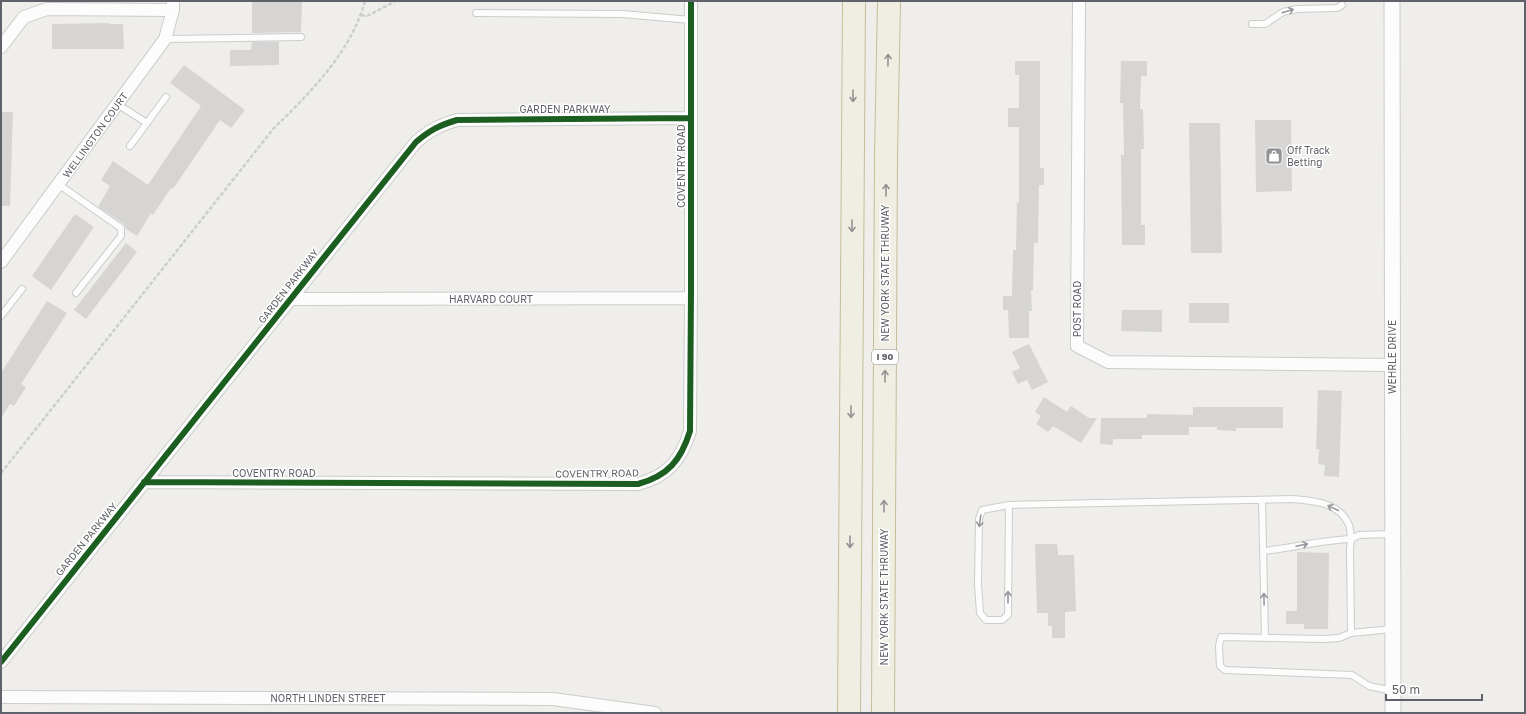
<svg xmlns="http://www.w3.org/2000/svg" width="1526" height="714" viewBox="0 0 1526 714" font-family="'Golos Text',sans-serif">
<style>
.building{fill:#d6d5d3}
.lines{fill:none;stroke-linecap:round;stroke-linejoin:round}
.service-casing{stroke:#cbcccc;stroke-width:8}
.minor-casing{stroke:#cbcccc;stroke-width:14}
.tertiary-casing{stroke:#cbcccc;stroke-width:17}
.motorway-casing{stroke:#c6bc98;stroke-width:24}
.path{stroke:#cbcfcd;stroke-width:2.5;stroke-dasharray:4 2;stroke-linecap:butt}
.service{stroke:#fdfcfc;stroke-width:6}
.minor{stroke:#fdfcfc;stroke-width:12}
.tertiary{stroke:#fdfcfc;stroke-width:15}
.motorway{stroke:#f0eee3;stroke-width:22}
.cycleway-casing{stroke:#fff;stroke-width:8}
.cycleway{stroke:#1b5e20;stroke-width:6}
.oneway{stroke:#96989c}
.oneway2{stroke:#929393}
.labels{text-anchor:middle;stroke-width:3;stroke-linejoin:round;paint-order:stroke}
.shield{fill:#fff;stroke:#8f9195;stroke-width:1}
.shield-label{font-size:9px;font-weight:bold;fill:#5f6268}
.street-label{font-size:10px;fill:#5f6268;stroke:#fff}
.poi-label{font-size:10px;fill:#5f6268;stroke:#fff;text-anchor:start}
</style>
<rect width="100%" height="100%" fill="#efeeea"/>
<path class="building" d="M252,1h50l-1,31 -49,1z
M109,23v1h14l1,25h-72v-25z
M252,42h27v23l-49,1v-16h21z
M1015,61h25v107h4v17h-5l-1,58h-4l-1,47h-2l1,21h-3v27h-20l-1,-28h-5v-14h9l1,-46h3l1,-48 2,1v-76h-11v-19h11v-33h-4z
M1121,61h26v15h-6l-1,33h3l1,40h-3v76h4v20h-23l-1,-90h3l-1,-52h-3z
M184,65l61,45 -14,18 -11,-8 -47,69 -2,-1 -18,27 -2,-2 -14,23 -11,-7 -2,-5 -26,-17 12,-21 -9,-6 12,-19 35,24 53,-79 -31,-23z
M1,112h12l-3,94h-9z
M1255,120h36l1,71 -36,1z
M1189,123h31l2,130h-31z
M75,214l19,13 -43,63 -19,-14z
M126,243l11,9 -51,67 -12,-9z
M47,301l20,12 -46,71 5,3 -12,19 -4,-2 -9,14v-45z
M1189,303h40v20h-40z
M1122,310h40v22l-41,-1z
M1029,344l19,38 -16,8 -5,-10 -9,4 -6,-12 8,-4 -8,-16z
M1318,390l24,1 -3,86 -15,-1 1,-11 -7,-1 1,-15h-3z
M1044,397l23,15 4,-6 18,12h8l-16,25 -28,-17 -5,6 -12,-8 5,-8 -6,-4z
M1193,407h90v21h-47v3l-19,-1v-3h-28v8h-47v4h-29v6l-13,-1 1,-26h46v-4l46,1z
M1035,544h22l1,11h16l2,56 -11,1v26h-13v-12h-4v-13h-11z
M1297,552l32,1 -1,76h-24v-5h-18v-13h11z"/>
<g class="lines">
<g class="service-casing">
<path id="service" d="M476,13l146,1 69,6
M1252,24h13l18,-12 14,-3 40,-1 5,-3
M165,39l136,-2
M117,104l30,19
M130,146l36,-49
M58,184l63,44v8l-45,57
M1,316l21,-27
M1262,500l3,138
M1009,505l-1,110 -6,5h-16l-6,-7 -2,-29 1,-65 3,-9 27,-5 283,-6c21,2 46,3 56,24 3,5 2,11 3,16 -30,1 -58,9 -88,12
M1392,629l-41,4 -1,-84 1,-10 8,-4 34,-1
M1351,633l-12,5 -15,1 -103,-2 -2,9 1,20 5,4 127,5 17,11 24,5"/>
</g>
<g class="minor-casing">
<path id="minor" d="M1079,1l-2,345 31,16 284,3
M1,47l23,-30 23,-8 126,1
M1,262l164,-223 8,-29v-9
M291,299l400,-1
M144,482l494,2c30,-8 43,-24 52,-53l1,-141v-289
M1,662l415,-520c14,-12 24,-17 41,-22l234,-2
M1,697l552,2 102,14"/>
</g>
<g class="tertiary-casing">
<path id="tertiary" d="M1392,1l1,712"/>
</g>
<g class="motorway-casing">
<path id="motorway" d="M849,713l5,-712
M883,713l3,-557 3,-155"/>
</g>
<path class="path" d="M361,15l6,1 29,-15
M1,473l273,-345c37,-36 77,-76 91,-127"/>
<use href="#service" class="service"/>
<use href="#minor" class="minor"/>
<use href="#tertiary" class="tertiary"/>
<use href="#motorway" class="motorway"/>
<g class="cycleway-casing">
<path id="cycleway" d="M144,482l494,2c30,-8 43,-24 52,-53l1,-141v-289
M1,662l415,-520c14,-12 24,-17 41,-22l234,-2"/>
</g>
<use href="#cycleway" class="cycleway"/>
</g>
<defs><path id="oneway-shaft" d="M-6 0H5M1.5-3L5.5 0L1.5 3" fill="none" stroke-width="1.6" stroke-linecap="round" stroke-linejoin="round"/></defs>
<g class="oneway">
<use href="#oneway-shaft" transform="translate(1288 11) rotate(-17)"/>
<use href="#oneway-shaft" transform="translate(1333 508) rotate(-155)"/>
<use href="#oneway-shaft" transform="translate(980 521) rotate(98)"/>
<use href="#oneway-shaft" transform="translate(1302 545) rotate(-12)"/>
<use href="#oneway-shaft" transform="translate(1008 597) rotate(-90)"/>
<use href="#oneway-shaft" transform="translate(1264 599) rotate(-91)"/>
</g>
<g class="oneway2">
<use href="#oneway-shaft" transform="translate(888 60) rotate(-89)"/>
<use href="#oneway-shaft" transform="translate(853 96) rotate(90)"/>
<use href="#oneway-shaft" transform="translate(886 190) rotate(-90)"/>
<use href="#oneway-shaft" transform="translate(852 226) rotate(90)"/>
<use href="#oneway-shaft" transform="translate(885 376) rotate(-90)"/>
<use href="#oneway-shaft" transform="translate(851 412) rotate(90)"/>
<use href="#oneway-shaft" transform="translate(884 506) rotate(-90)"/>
<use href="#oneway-shaft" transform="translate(850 542) rotate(90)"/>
</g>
<defs>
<g id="shop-square" transform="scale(0.9)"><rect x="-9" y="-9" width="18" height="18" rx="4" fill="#919396" stroke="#fff"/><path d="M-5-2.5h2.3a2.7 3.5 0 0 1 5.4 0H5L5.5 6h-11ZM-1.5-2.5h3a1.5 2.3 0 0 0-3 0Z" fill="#fff"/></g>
</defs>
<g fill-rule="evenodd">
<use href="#shop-square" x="1274" y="156"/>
</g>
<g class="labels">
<rect class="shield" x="872" y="350" width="26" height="14" rx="3"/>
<g class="shield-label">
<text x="885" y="360">I 90</text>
</g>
<g class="street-label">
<text x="565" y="113">GARDEN PARKWAY</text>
<text transform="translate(95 135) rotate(-54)" y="4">WELLINGTON COURT</text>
<text transform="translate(681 166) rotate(-90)" y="4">COVENTRY ROAD</text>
<text transform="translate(885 273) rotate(-90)" y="4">NEW YORK STATE THRUWAY</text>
<text transform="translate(288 286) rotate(-52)" y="4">GARDEN PARKWAY</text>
<text x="491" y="303">HARVARD COURT</text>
<text transform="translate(1077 309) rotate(-90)" y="4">POST ROAD</text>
<text transform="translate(1392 357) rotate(-90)" y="4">WEHRLE DRIVE</text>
<text x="274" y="477">COVENTRY ROAD</text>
<text transform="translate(597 473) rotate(-1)" y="4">COVENTRY ROAD</text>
<text transform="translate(86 539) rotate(-51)" y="4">GARDEN PARKWAY</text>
<text transform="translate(884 597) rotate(-90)" y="4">NEW YORK STATE THRUWAY</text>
<text x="328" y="702">NORTH LINDEN STREET</text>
</g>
<g class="poi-label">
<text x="1287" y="154">Off Track<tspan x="1287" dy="12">Betting</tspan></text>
</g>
</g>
<rect width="1526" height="714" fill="none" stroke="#5f6268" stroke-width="4"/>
<path d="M1386 694v6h96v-6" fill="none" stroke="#5f6268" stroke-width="2"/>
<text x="1392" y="694" font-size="12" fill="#5f6268" stroke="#ffffff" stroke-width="3" paint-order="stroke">50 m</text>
</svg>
